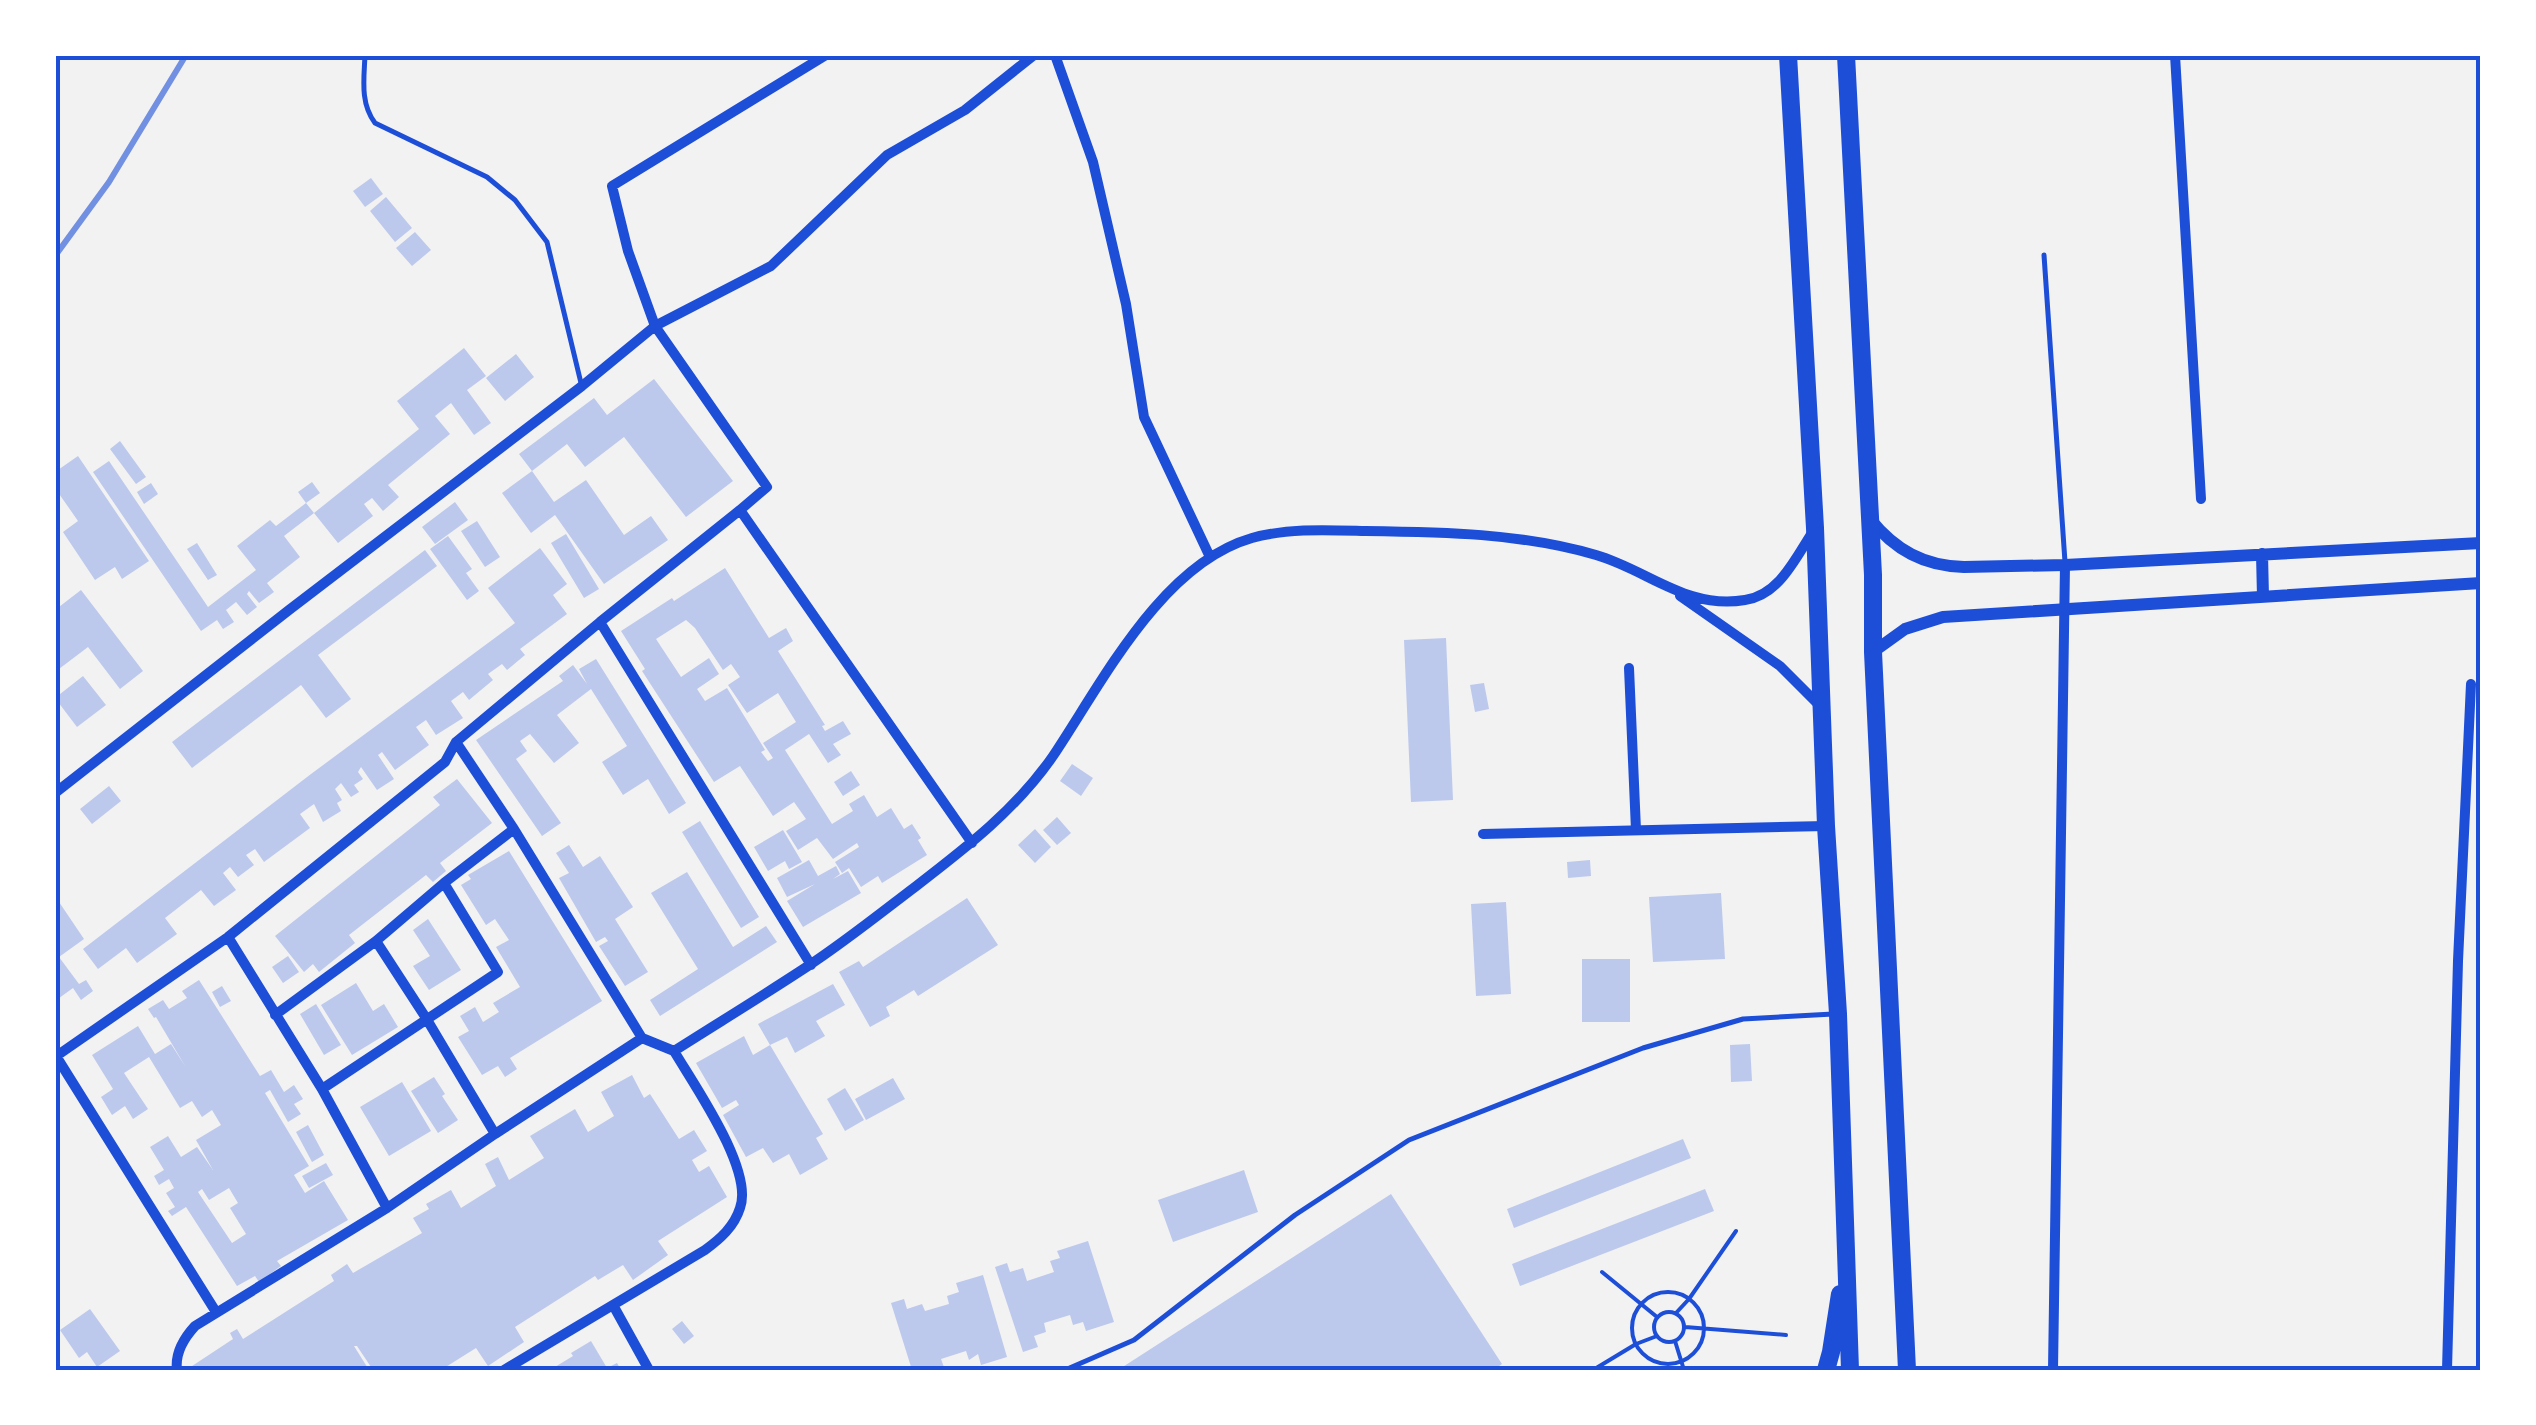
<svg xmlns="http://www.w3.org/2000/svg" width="2536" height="1425" viewBox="0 0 2536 1425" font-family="Literata,serif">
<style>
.building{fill:#bdc9ec;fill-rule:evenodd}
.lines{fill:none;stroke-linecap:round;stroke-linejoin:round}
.path{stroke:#1d4ed8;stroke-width:4}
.service{stroke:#1d4ed8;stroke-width:5}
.minor{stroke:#1d4ed8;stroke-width:10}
.tertiary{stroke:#1d4ed8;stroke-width:12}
.primary{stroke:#1d4ed8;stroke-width:18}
.rail{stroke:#7290e2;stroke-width:6}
.neatline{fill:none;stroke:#1d4ed8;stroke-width:4}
</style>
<rect width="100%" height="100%" fill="#f2f2f2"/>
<path class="building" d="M371,178l12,16 -18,13 -12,-16z
M386,197l26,31 -17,14 -25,-31z
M415,232l16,18 -19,16 -16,-18z
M464,348l22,28 -19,14 24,33 -17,12 -23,-32 -16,13 15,18 -62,51 11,12 -16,14 -11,-13 -8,6 9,12 -35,27 -24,-30 105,-84 -22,-28z
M516,354l18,23 -29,24 -19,-23z
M654,379l79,102 -47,36 -62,-80 -39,30 -18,-23 -35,27 -13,-17 75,-56 13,17z
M120,441l26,36 -10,7 -26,-35z
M78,456l71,105 -27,18 -7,-12 -20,13 -32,-48 15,-11 -23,-33v-16z
M109,461l99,146 48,-37 -19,-24 33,-26 6,6 30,-23 8,10 -30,23 16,21 -33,26 7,9 -15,11 -10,-12 -2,3 10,13 -10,8 -11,-13 -10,8 8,12 -11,7 -6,-9 -16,11 -108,-159z
M532,471l22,31 32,-22 38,55 27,-19 17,24 -64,44 -49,-69 -24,18 -29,-40z
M312,482l8,11 -14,10 -8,-11z
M151,483l7,11 -14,10 -7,-12z
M455,502l13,18 -33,24 -13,-17z
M477,521l23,36 -15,10 -24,-36z
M566,534l33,55 -15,9 -33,-55z
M448,536l24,33 -6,4 13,18 -12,9 -37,-51z
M197,543l20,32 -9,5 -21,-31z
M540,548l27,36 -14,11 14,19 -47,35 5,6 -18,15 -5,-6 -14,10 5,6 -24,20 -6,-8 -12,9 12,17 -27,17 -10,-15 -10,7 13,18 -34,25 -13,-18 -4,3 16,24 -17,11 -16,-23 -3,5 5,7 -9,6 5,7 -8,5 -10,-14 -6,6 7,11 -5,3 4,8 -18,11 -9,-18 -14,10 10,14 -46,34 -9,-13 -9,6 8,10 -16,12 -8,-10 -7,6 13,17 -22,16 -13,-16 -36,28 12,16 -40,29 -11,-15 -28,21 -15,-20 228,-175 204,-151 -27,-35z
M425,550l12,16 -119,89 33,44 -25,19 -25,-33 -109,83 -20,-26z
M725,568l44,70 17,-10 7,13 -15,10 47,74 -3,1 3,5 18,-10 8,13 -18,10 8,11 -13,8 -19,-29 -24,16 47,74 21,-13 -4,-7 15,-9 13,22 14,-9 13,21 8,-5 9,14 -3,2 9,15 -45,28 -4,-7 -17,11 -12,-19 -7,5 -7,-11 24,-15 -2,-4 -24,16 -16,-21 -19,12 -12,-19 20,-12 -12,-17 -21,14 -33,-50 -26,16 -72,-111 3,-2 -24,-38 51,-33 2,3zM686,620l9,8 28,42 8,-6 9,13 -12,8 19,28 31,-20 18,29 -33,21 10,15 -5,3 -7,-9 4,-2 -38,-62 -22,13 -8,-12 22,-15 -10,-16 -28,19 -25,-38z
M81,590l62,81 -23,18 -32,-42 -33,25v-62z
M1446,638l7,162 -42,2 -7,-162z
M596,659l90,144 -17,11 -21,-35 -25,16 -21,-33 25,-16 -36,-57 -34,26 22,28 -25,20 -24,-29 -10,7 7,10 -11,8 45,64 -19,13 -66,-96 87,-59 -4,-5 14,-11 14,19 -8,-15z
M83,676l23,29 -29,22 -22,-29z
M1484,683l5,26 -14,3 -5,-27z
M1072,764l21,14 -12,18 -21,-15z
M851,771l9,14 -17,11 -9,-14z
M457,779l35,44 -52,40 6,8 -13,11 -7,-7 -77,60 6,8 -36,29 -6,-8 -9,8 -29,-36 165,-131 -7,-8z
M109,786l12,15 -29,23 -12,-15z
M1057,817l14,16 -14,12 -14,-15z
M700,821l59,96 -18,11 -59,-96z
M1035,829l16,18 -16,16 -17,-18z
M783,830l19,32 -13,7 -4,-8 -17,10 -14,-24z
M569,845l14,22 17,-11 33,51 -18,12 33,53 -23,14 -26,-40 9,-5 -3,-4 -9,5 -37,-64 10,-5 -13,-20z
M509,851l93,150 -92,57 7,11 -12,8 -7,-11 -16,9 -24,-38 11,-6 -9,-15 15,-9 8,15 16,-10 -6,-9 27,-16 -24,-40 13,-7 -14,-21 -9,6 -25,-40 10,-6 -3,-4z
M809,860l9,16 18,-10 4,8 -7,5 15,-8 13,22 -58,34 -16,-26 28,-17 -28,13 -10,-19z
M1590,860l1,16 -23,2 -1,-16z
M687,872l46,75 33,-21 11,16 -117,74 -10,-16 48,-31 -47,-76z
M1721,893l4,66 -72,3 -4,-65z
M55,896l29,43 -25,18 20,27 7,-4 7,11 -12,9 -8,-12 -18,13z
M967,898l31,47 -80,51 -4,-6 -28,17 4,9 -20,11 -31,-55 20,-11 4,6z
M1506,902l5,92 -35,2 -5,-92z
M428,919l33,51 -32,20 -16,-24 17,-10 -17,-26z
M288,956l11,16 -16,11 -11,-16z
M1582,959h48v63h-48z
M199,980l61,96 11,-6 13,22 10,-7 9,14 -9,5 7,10 -13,8 -18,-32 -5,3 44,73 -15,9 11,18 19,-12 24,39 -71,41 4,5 -22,16 -4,-6 -18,10 -51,-79 -14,9 -4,-5 7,-4 -9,-14 8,-5 -5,-9 -10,6 -5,-9 10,-6 -14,-23 18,-11 13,21 16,-10 16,23 -17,-30 25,-15 -9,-15 -10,7 -10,-16 -12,7 -31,-51 -25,16 24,36 -15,10 -8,-13 -13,9 -11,-18 12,-8 -21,-34 46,-29 17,28 16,-10 14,22 -29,-49 -2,1 -6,-9 15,-9 6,9 18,-11 -5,-7zM229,1188l9,15 -8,5 16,26 -14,9 -34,-51 4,-3 7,11z
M356,983l17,28 11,-7 14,23 -46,28 -31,-50z
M833,984l12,21 -29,16 9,15 -30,17 -8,-16 -17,8 -12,-21z
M222,986l9,15 -11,6 -8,-15z
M316,1004l25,41 -17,10 -24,-41z
M744,1036l9,19 17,-10 53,89 -7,4 12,21 -28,16 -11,-21 -16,9 -10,-15 -17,9 -23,-42 16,-10 -3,-5 -14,8 -26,-45z
M1750,1044l2,37 -21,1 -1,-37z
M632,1075l12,23 6,-4 29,45 15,-9 13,21 -15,9 7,12 10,-6 18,31 -69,44 10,14 -35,25 -10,-15 -25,15 -3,-4 -80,51 9,15 -36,24 -12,-18 -35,22h-68l-16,-24h-3l15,24h-183l47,-31 -3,-6 7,-4 6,10 91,-58 -3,-6 16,-11 6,9 69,-40 -9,-15 16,-9 -3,-5 25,-14 10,18 35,-22 -11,-22 13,-7 11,23 35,-22 -14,-22 45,-27 13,23 26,-16 -13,-24z
M434,1077l11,17 -3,2 16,24 -20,13 -27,-42z
M893,1078l12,21 -39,21 -11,-21z
M402,1082l29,49 -42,25 -29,-49z
M845,1088l19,32 -19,11 -18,-32z
M308,1125l16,30 -12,7 -16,-30z
M1683,1139l8,19 -177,70 -7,-19z
M326,1163l7,12 -24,13 -7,-12z
M1244,1170l14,42 -85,30 -15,-42z
M1705,1189l9,22 -194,75 -8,-22z
M1391,1194l111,170 -9,6h-375z
M1088,1241l26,81 -28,9 -3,-9 -10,3 -3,-10 -26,8 2,9 -12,4 4,11 -15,5 -28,-85 12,-4 3,9 13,-4 4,13 27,-9 -4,-11 10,-3 -3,-7z
M983,1275l24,82 -26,8 -3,-11 -9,6 -3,-9 -25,8 4,11h-33l-21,-67 13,-4 3,10 15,-5 3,7 24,-7 -2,-8 12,-4 -3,-9z
M90,1309l30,42 -23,16 -10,-15 -8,6 -19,-28z
M682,1321l12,15 -10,8 -12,-15z
M591,1341l16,27 10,-5 4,7h-71l23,-14 -2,-3z"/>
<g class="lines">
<path class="path" d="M1602,1272l55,45
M1632 1328a36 36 0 1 1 72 0a36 36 0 1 1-72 0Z
M1654 1327a15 15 0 1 1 30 0a15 15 0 1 1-30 0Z
M1676,1313l13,-14 47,-68
M1685,1327l101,8
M1675,1341l9,29
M1593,1370l43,-26 21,-8"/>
<path class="service" d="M365,55c-1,24 -5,48 10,68l112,54 28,23 32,42 34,141
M2044,255l21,307
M1065,1370l69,-30 161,-125 114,-75 234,-92 100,-29 90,-5"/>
<path class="minor" d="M826,55l-214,131 16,65 27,75 112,161 -27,23 232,333
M1055,55l38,107 33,142 18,113 66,140
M2175,55l26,444
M1680,596l100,70 39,39
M600,622l140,-112
M1629,668l7,162
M456,742l58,87 128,209
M55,793l234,-183 293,-224 73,-60 116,-60 116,-111 78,-45 69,-55
M1483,834l343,-8
M228,937l94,152 65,119
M376,941l50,77 69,116
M275,1015l101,-74 68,-58 70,-54
M56,1056l160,256
M55,1057l173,-120 217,-175 11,-20 144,-120 211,343
M322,1089l176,-117 -54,-89
M613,1305l36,65
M177,1370c-2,-16 7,-32 18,-44l192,-118 108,-74 147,-96 32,13c44,-28 90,-56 134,-85 35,-23 69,-50 103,-76 52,-40 104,-79 142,-134 49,-73 108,-192 199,-218 36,-10 75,-8 113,-7 77,1 156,2 231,24 52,15 91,55 149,45 34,-5 50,-41 67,-67
M504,1370l201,-120c15,-11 29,-23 35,-42 14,-38 -46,-123 -66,-157
M2053,1370l12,-805
M2447,1370l11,-409 13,-277"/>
<path class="tertiary" d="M1870,519c25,31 54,47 94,48l101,-2 416,-22
M2262,554l1,43
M1873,652l32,-23 38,-12 538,-34"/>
<path class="primary" d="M1788,55l27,473 11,298 12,188 12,356
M1846,55l27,520v77l34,718
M1826,1370l5,-18 9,-58"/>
<path class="rail" d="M55,256l54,-74 77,-127"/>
</g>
<rect width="2536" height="1425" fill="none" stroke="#ffffff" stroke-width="115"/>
<rect x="58" y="58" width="2420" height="1310" class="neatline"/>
</svg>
